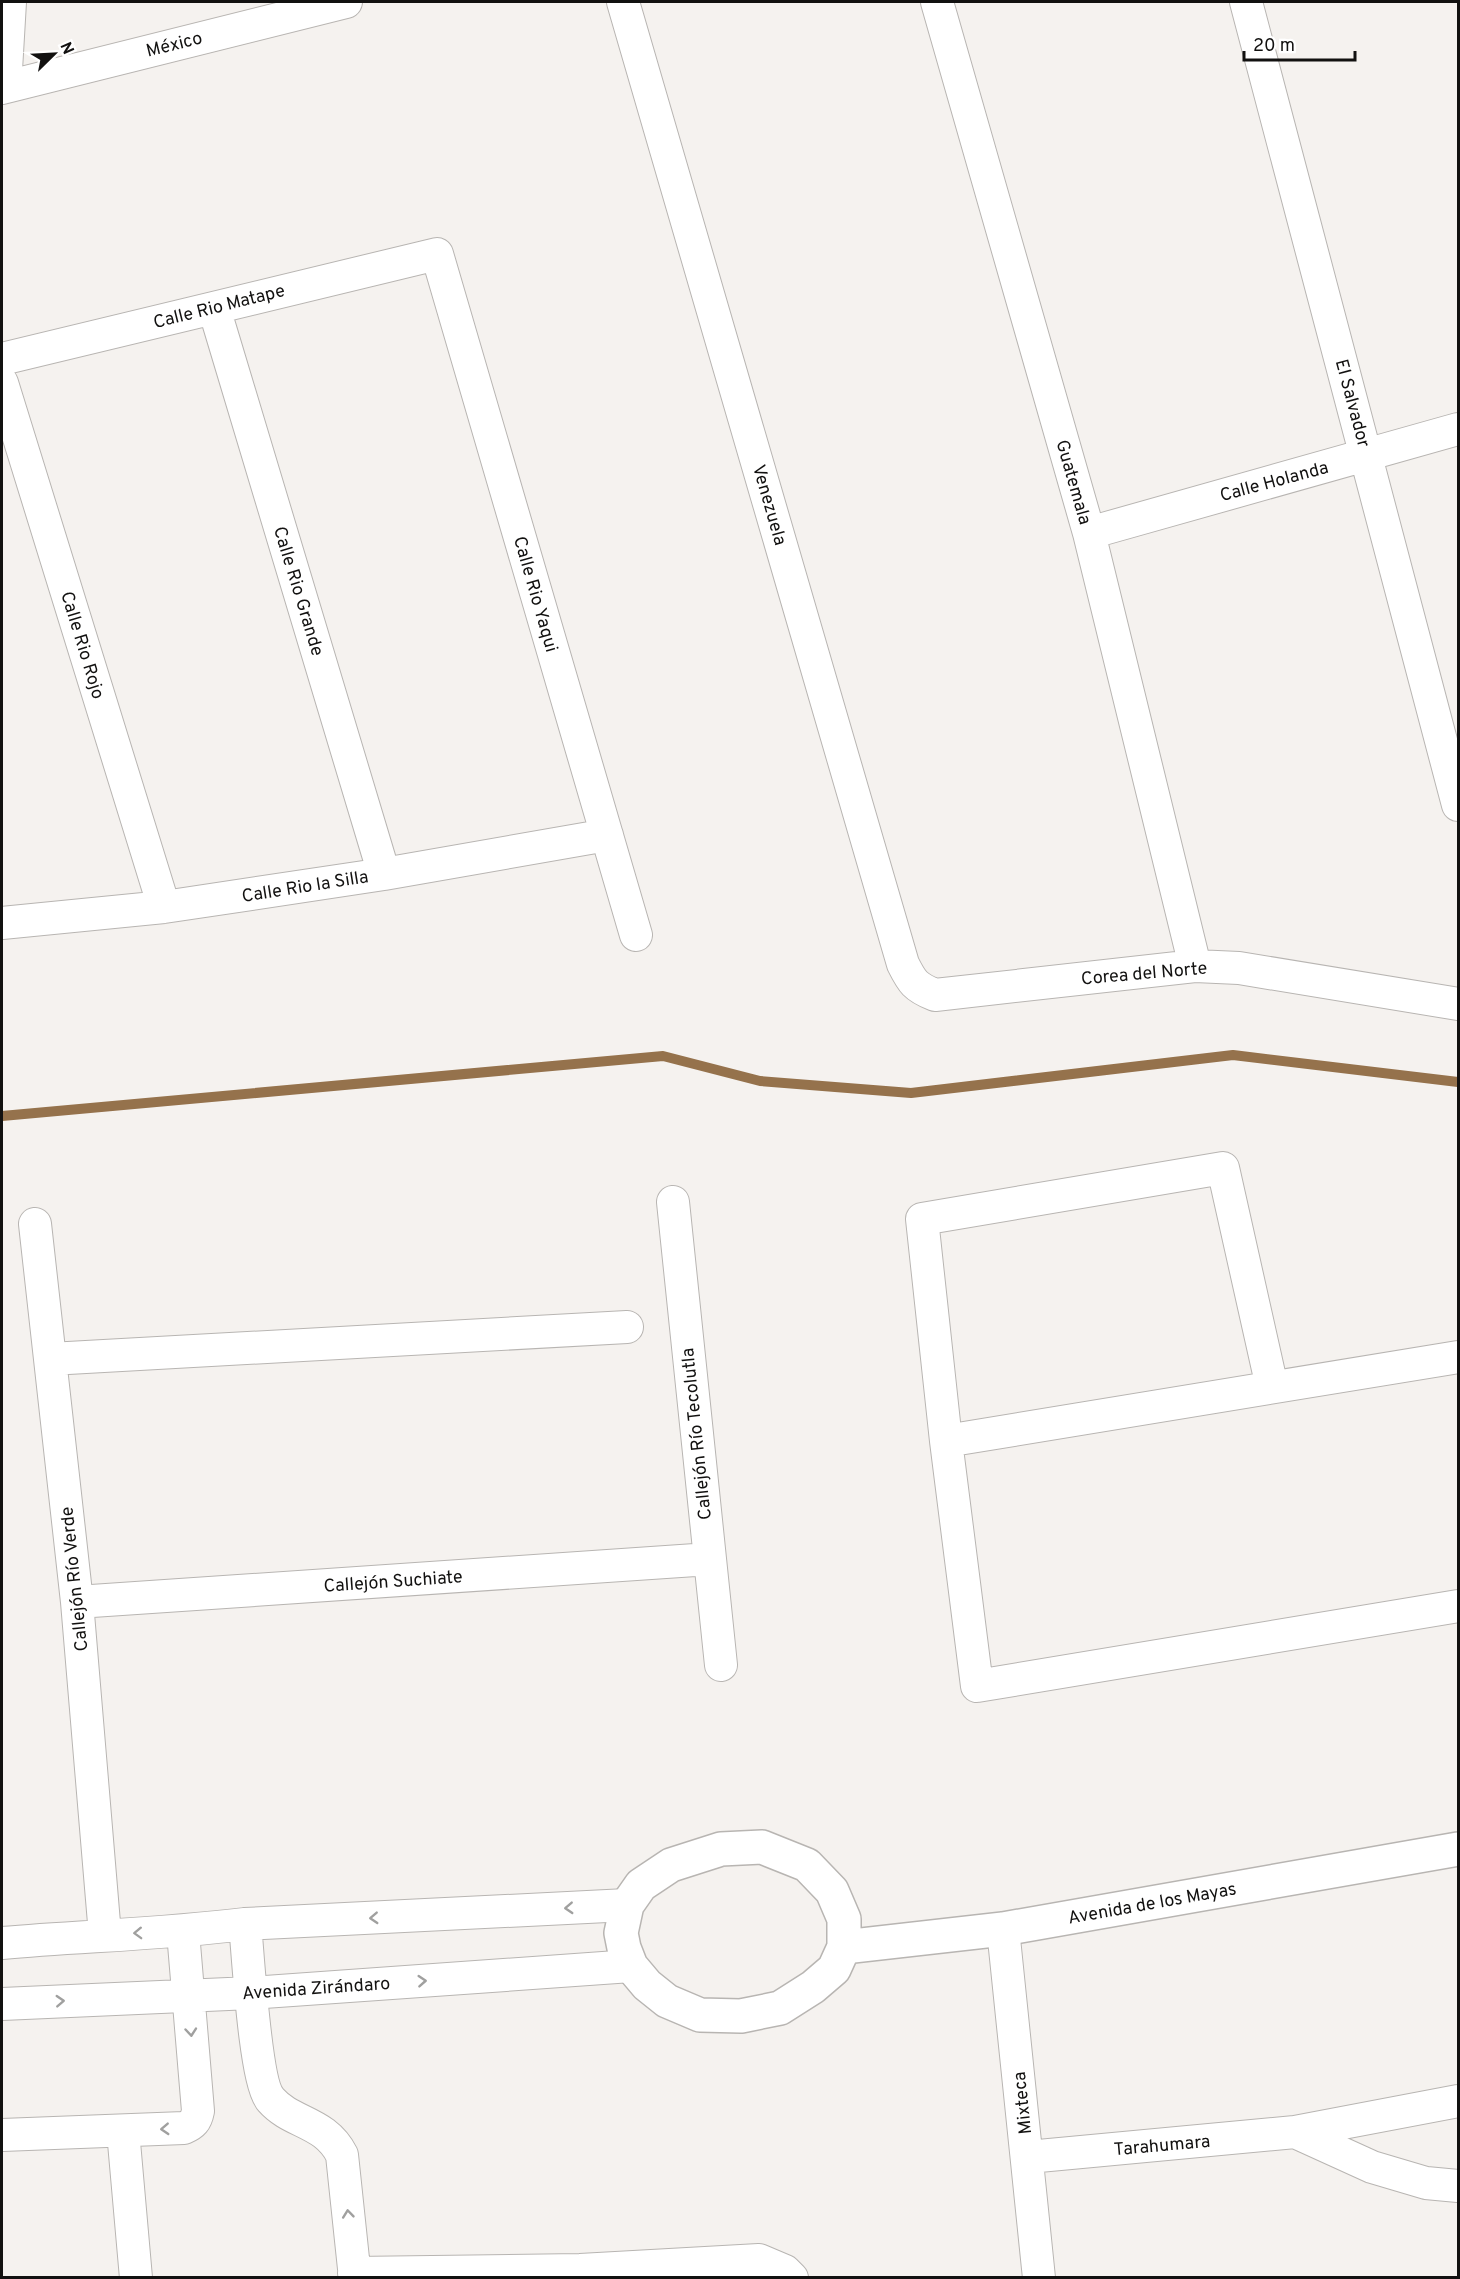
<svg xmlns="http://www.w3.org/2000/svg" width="1460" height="2279" viewBox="0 0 1460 2279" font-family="Overpass,sans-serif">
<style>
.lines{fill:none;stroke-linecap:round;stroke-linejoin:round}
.stream{stroke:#95724c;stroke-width:10}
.minor-casing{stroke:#b8b5b2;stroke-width:34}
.tertiary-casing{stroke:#b8b5b2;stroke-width:36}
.minor{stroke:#fff;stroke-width:32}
.tertiary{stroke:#fff;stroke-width:33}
.oneway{stroke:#a0a09f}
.labels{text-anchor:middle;stroke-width:6;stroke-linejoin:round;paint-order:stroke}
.street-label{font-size:18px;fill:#121110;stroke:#fff}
</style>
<rect width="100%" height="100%" fill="#f5f2ef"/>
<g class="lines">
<path class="stream" d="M2,1116l661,-60 97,25 151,12 322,-38 225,27"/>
<g class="minor-casing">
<path id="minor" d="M623,2l280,962c9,18 12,23 32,31l260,-29 44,2 219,36
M937,2l152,531 106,433
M1246,2l212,803
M5,87l5,-85
M2,88l344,-86
M214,308l170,566
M2,359l435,-105 199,681
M2,383l162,524
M1089,533l369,-104
M2,923l162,-16 220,-33 223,-39
M673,1202l48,463
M35,1224l42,378 28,333
M1458,1357l-512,84 31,245 481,-80
M50,1359l577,-32
M946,1441l-24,-222 301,-51 49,219
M77,1602l633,-43
M245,1924c3,30 10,159 26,176 21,24 54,21 71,55l13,123
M1003,1929l36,349
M2,1943c81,-7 162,-9 243,-19l382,-19
M2,2004l249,-11 380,-27
M123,2131l13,147
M1295,2132l77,35 54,16 32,3
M2,2135l182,-7c9,-4 12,-7 14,-17l-15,-179
M1028,2157l267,-25 163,-31
M354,2273l226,-3 179,-10 26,11 7,7"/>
</g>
<g class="tertiary-casing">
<path id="tertiary" d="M762,1847l45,18 25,26 12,28v28l-10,22 -21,18 -33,21 -39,8 -41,-1 -33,-14 -20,-16 -16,-19 -7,-18 -3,-15 6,-28 14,-20 30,-20 50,-16z
M844,1947l159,-18 455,-80"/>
</g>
<use href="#minor" class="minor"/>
<use href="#tertiary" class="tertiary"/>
</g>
<defs><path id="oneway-chevron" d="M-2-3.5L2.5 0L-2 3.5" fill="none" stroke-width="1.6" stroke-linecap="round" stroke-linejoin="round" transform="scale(1.5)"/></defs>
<g class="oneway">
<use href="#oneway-chevron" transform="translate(569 1908) rotate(177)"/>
<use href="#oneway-chevron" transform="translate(374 1918) rotate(177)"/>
<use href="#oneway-chevron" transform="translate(138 1933) rotate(178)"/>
<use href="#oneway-chevron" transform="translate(422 1981) rotate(-4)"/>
<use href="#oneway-chevron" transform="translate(60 2001) rotate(-3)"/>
<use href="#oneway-chevron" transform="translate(191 2032) rotate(85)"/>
<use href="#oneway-chevron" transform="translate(165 2129) rotate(177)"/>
<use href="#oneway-chevron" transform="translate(348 2214) rotate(-96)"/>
</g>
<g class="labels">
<g class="street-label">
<text transform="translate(174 44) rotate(-14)" y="6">México</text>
<text transform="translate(219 306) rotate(-14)" y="6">Calle Rio Matape</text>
<text transform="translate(1353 403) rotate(75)" y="6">El Salvador</text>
<text transform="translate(1274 481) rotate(-15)" y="6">Calle Holanda</text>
<text transform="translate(1074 482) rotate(74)" y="6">Guatemala</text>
<text transform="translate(770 505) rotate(74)" y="6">Venezuela</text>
<text transform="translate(299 591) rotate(73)" y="6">Calle Rio Grande</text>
<text transform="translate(536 594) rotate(74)" y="6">Calle Rio Yaqui</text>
<text transform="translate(83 645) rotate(73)" y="6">Calle Rio Rojo</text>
<text transform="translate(305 886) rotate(-9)" y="6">Calle Rio la Silla</text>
<text transform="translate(1144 973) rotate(-5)" y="6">Corea del Norte</text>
<text transform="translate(696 1434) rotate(-96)" y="6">Callejón Río Tecolutla</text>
<text transform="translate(74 1579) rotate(-96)" y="6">Callejón Río Verde</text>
<text transform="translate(393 1581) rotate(-4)" y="6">Callejón Suchiate</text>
<text transform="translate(1152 1903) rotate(-10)" y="6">Avenida de los Mayas</text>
<text transform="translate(316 1988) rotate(-4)" y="6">Avenida Zirándaro</text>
<text transform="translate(1022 2103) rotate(-96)" y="6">Mixteca</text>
<text transform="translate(1162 2145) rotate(-5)" y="6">Tarahumara</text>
</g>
</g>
<rect width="1460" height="2279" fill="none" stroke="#121110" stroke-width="6"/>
<g transform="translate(54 54) rotate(66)" stroke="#ffffff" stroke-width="4.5" paint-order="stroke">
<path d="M0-4.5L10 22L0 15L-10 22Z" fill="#121110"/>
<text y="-9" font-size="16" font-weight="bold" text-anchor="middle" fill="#121110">N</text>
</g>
<path d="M1244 51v9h111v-9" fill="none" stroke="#121110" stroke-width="3"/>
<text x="1253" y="51" font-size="18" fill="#121110" stroke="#ffffff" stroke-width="4.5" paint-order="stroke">20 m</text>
</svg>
